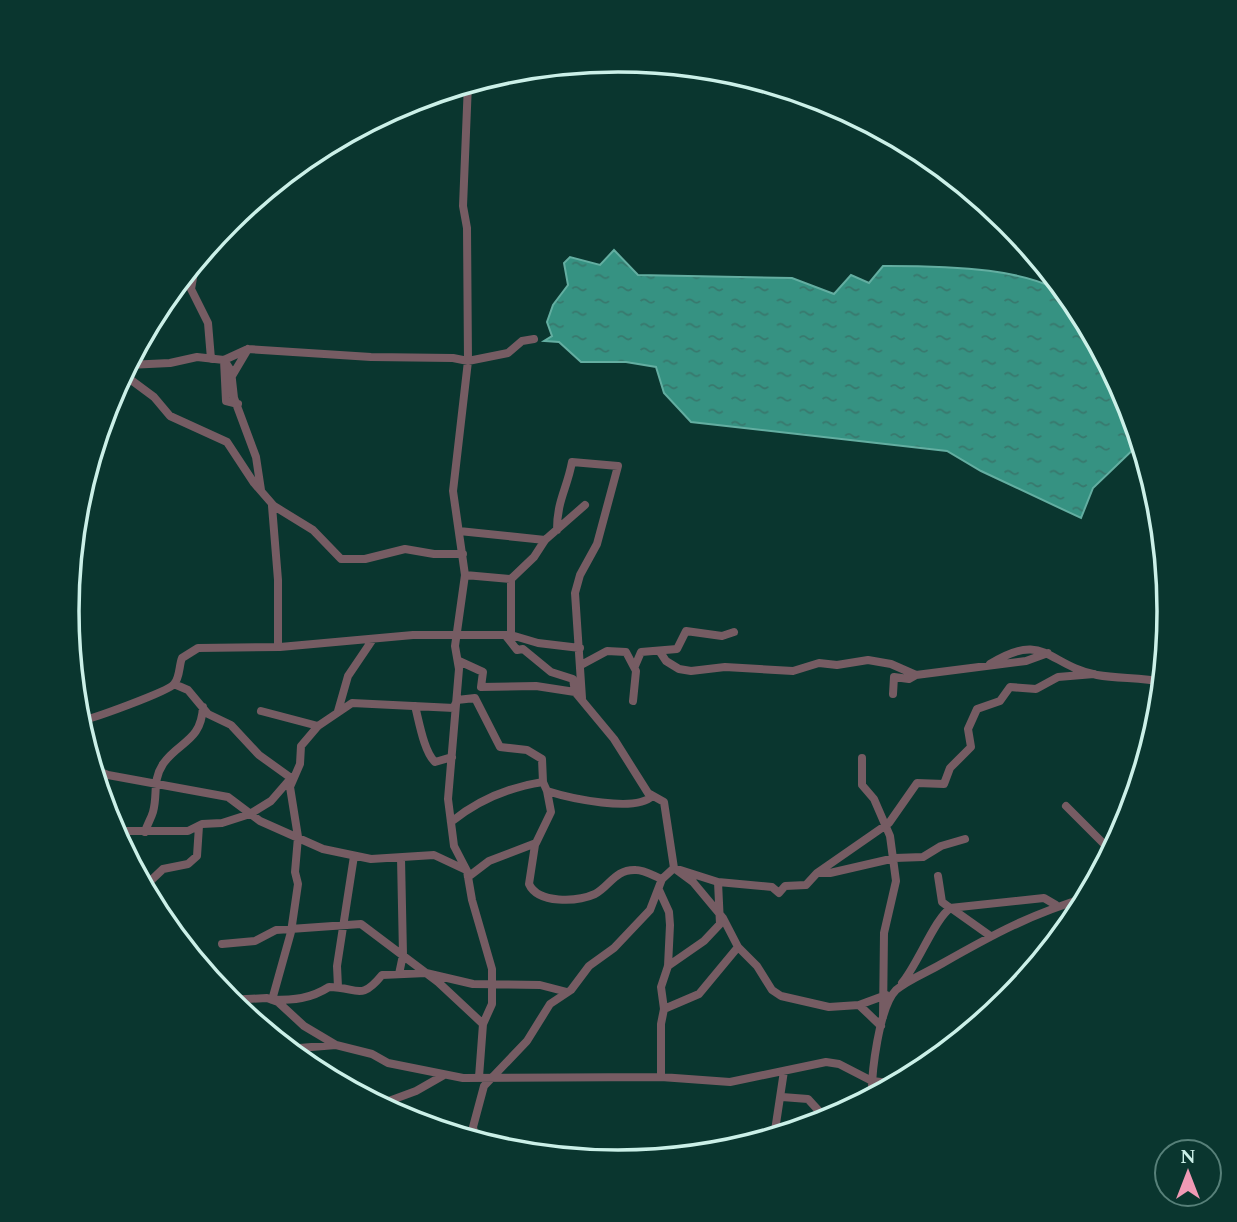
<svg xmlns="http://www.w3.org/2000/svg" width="1237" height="1222" viewBox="0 0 1237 1222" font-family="Spectral,serif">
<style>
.water{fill:url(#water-ripples);stroke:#63aea1;stroke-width:2}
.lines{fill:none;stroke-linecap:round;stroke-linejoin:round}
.minor{stroke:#765c63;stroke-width:8}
.rim{fill:none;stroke:#cbf0e8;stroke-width:3.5}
</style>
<defs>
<pattern id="water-ripples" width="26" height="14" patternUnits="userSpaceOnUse" patternTransform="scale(1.75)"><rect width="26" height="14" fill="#369282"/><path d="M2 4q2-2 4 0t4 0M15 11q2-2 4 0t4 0" fill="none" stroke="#38786d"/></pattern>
</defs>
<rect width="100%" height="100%" fill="#0a362f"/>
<path class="water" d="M614,250l24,25 154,3 42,16 17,-19 18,8 14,-17c50,0 161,-1 194,39l51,95 13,42 -48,46 -12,30 -100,-47 -34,-20 -256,-29 -27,-29 -8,-26 -30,-5h-45l-22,-20 -15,-1 8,-5 -5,-14 6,-17 15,-20 -4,-22 6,-6 30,8z"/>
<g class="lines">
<path class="minor" d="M468,83l-5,123 4,22 1,133 -15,130 12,84 -10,71 4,23 -11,130 6,47 13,25 5,29 20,69v35l-9,20 -4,53
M196,261l-5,28 17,34 3,36
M224,360l7,11 3,27 22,59 5,33
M224,360l2,41 12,3
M128,365l42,-2 27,-6 27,3 24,-11 123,8 82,1 15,3 40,-8 14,-12 12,-2
M123,374l31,23 16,19 57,26 27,41 20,23 39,24 28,29h24l40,-10 29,5h29
M232,376l16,-27
M272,506l6,74v67
M557,530c0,-30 10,-41 15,-68l46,4 -21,78 -17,31 -5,18 7,105
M459,531l86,9
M465,575l46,4
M511,635v-56l23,-22 11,-17 40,-35
M506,636l11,14 6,-1 28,23 22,7 2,13 39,47 34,54 16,9 10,66 19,14 30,36 15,29 19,19 15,24 9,6 48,11 30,-2 22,21
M660,652l6,9 13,8 12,2 34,-4 68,4 26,-8 18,2 31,-5 23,4 25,11
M459,661l24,11 -2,15 55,-1 39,6
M990,664c55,-34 57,1 107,11 22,4 44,2 66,7
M581,665l26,-14 19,1 10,19 -3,30
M635,666l6,-14 36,-3 9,-18 36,5 12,-4
M893,694l1,-17 15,2 7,-4 110,-14 22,-8
M455,705l2,-5 18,-2 25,49 27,3 15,9 1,23 4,9c22,7 89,22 105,5
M415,706c4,15 9,46 20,56l17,-5
M454,708l-102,-5 -34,23 -17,20 -1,18 -10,23 8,50 -3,35 3,12 -7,48 -19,68c22,0 38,-1 57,-13 29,0 31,15 53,-12l44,-2 47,11 67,1 27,7
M261,711l57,15
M338,711l10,-35 25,-37
M78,721c10,0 91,-30 96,-37 6,-6 5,-19 8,-26l16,-10 82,-1 133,-12h98l27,8 42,5
M1157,727l3,-12
M862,758v27l12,14 16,37 6,45 -12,52 -1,84
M93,769l15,6 120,22 32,24 63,28 48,10 63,-4 32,15
M1066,806l46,46
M451,822c26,-21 59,-35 92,-40
M114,831h74l14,-7 20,-1 28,-9 21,-13 20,-23 -32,-23 -28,-30 -23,-11 -20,-24 -14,-6
M145,832c2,-8 6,-13 8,-20 5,-18 -1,-31 10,-48 16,-23 38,-22 40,-57
M535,845l-6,39c9,20 48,18 66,10 15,-8 20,-25 41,-24 8,0 18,6 26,9
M817,873l72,-50 28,-40 27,1 6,-16 21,-21 -3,-18 9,-20 23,-8 10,-14 26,2 22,-12 36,-3
M938,876l4,26 8,6 94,-10 12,7
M468,877l21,-16 47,-18 15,-31 -4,-21
M144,887l19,-18 25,-5 9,-8 2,-30
M659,890l10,22 1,13 -2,41 -7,21 3,22 -3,15v53
M222,944l33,-3 21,-11 85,-6 77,58 45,42
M668,966l36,-25 16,-17 -2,-42
M399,974l4,-19 -2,-97
M902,983c15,-17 34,-67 49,-75l38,27
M338,987l-1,-21 17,-110
M228,1000l39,-2 11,4 26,24 32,19 36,9 16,9 75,15 198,-1 69,5 96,-20 13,2 33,17 26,3
M859,1005l27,-10
M664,1009l35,-15 39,-47
M287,1049l49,-4
M782,1097l26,2 20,22
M872,1098c-1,-24 7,-91 24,-108 13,-11 32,-18 47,-27 51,-29 88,-49 145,-66
M378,1105l38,-14 28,-16
M774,1137l10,-66
M476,1141l-3,-14 11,-41 43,-45 23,-37 21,-14 18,-24 25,-18 36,-38 12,-31 12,-11 44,14 54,5 7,6 6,-7 21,-1 11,-12h13l65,-15 28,-1 18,-11 24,-7"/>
</g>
<path d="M0 0H1237V1222H0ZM79 611a539 539 0 1 1 1078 0a539 539 0 1 1-1078 0Z" fill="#0a362f" fill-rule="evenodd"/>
<path class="rim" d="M79 611a539 539 0 1 1 1078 0a539 539 0 1 1-1078 0Z"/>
<g transform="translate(1188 1173)"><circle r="33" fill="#0a362f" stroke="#578079" stroke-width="2"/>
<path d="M0-5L12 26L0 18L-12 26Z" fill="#f09ab5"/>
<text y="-10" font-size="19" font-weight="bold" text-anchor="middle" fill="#cbf0e8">N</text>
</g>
</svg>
